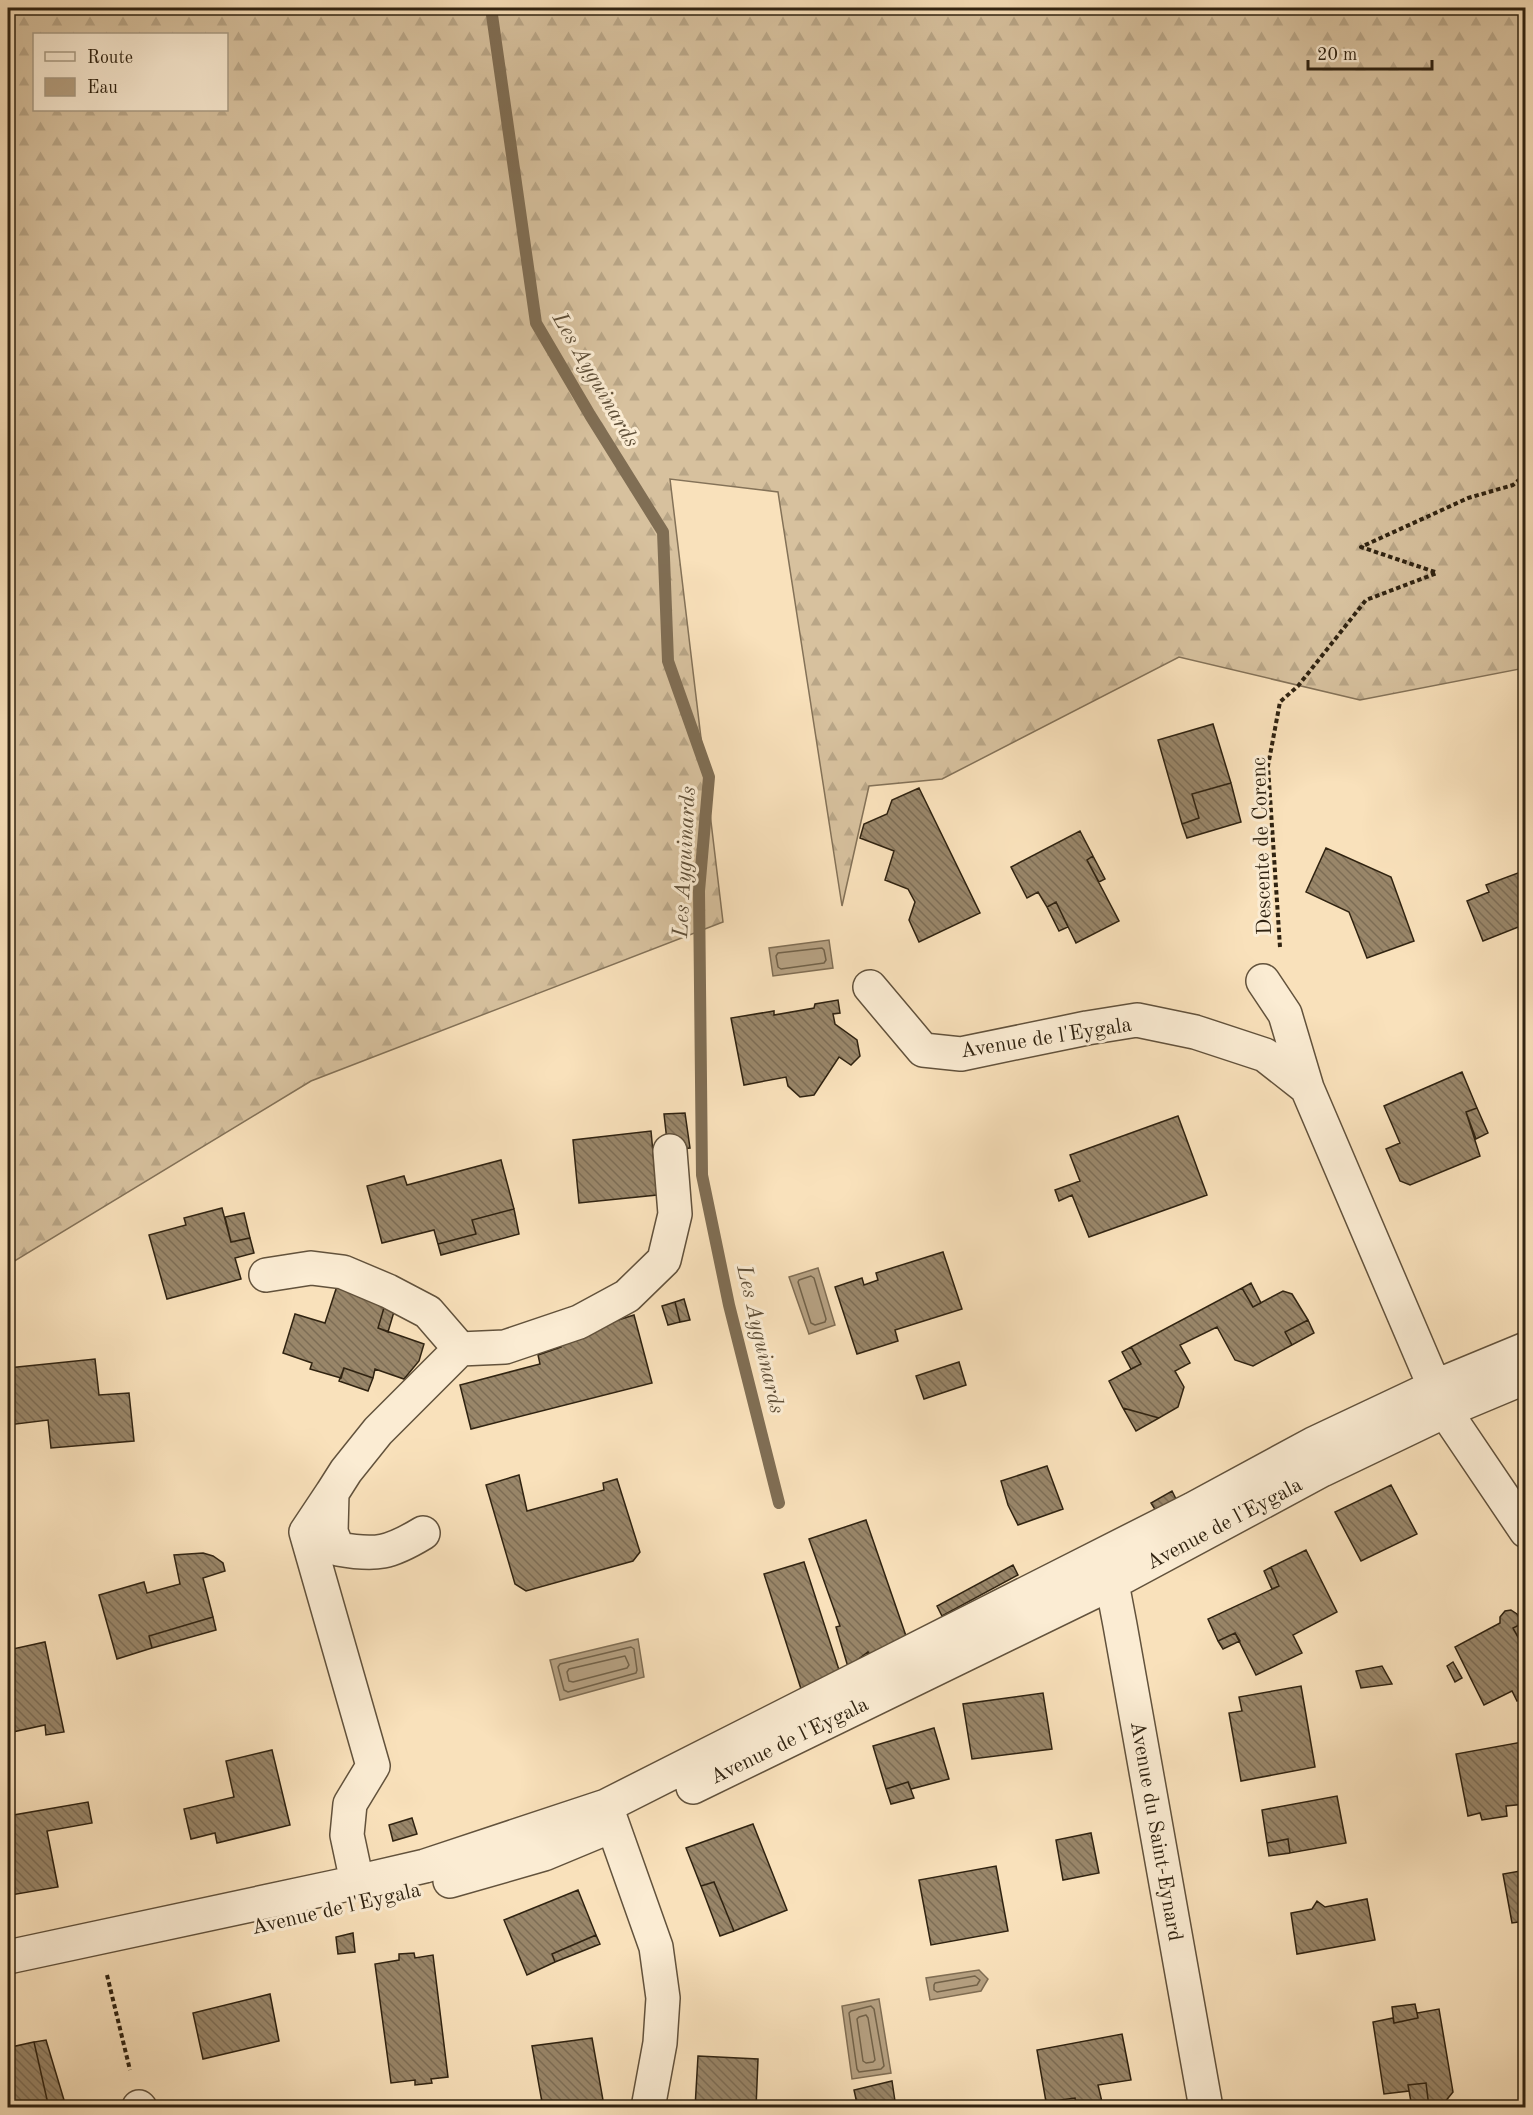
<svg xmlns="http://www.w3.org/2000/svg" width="1533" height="2115" viewBox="0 0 1533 2115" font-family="'Old Standard TT',serif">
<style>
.forest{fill:url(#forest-firs);stroke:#847258;stroke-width:1.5;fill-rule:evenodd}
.water{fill:#b5a081;stroke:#806e54;stroke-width:1.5}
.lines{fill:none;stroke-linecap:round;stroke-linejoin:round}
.shore{stroke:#726249;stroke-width:1.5}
.stream{stroke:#806e54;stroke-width:12}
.building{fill:url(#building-back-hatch);stroke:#302311;stroke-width:1.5}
.minor-casing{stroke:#62523c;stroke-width:36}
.path{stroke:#302311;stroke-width:4;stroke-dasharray:4.5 3;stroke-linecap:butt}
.minor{stroke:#fbecd3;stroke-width:33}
.labels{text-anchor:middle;stroke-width:6;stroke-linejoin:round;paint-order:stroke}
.street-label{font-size:21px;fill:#302311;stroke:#fbecd3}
.water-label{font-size:22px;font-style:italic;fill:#5f4f38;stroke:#fbecd3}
</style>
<defs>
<pattern id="forest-firs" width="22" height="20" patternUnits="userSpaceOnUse" patternTransform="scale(1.5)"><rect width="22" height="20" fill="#d7c19e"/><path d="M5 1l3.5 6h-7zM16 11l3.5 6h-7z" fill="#b9a687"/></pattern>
<pattern id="building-back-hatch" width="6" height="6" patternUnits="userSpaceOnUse" patternTransform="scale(1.5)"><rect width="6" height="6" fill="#998669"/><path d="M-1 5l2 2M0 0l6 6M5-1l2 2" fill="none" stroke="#7d6d55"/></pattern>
</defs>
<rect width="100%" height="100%" fill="#f9e1bb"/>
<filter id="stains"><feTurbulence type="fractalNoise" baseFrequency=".00333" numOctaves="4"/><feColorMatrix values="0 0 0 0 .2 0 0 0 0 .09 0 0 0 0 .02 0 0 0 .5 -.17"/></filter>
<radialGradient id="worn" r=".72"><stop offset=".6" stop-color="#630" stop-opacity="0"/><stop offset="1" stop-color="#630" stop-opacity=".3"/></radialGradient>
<path class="forest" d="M8,8h1517v660l-165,32 -181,-43 -237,122 -73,7 -27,120 -64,-414 -108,-13 53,443 -412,159 -303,184zM34,34h192v76h-192z"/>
<path class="water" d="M829,940l4,28 -60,8 -4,-28z
M818,1268l17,57 -26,9 -20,-57z
M638,1639l6,38 -84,23 -10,-40z
M979,1970l9,9 -7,12 -51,9 -4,-22z
M879,1999l12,74 -39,6 -10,-73z"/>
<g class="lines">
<path class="shore" d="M822,948l2,2 2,10 -2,3 -43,6 -3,-2 -2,-11 2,-3z
M811,1276l3,2 12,41 -1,3 -10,3 -4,-2 -13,-41 1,-2z
M631,1647l3,2 3,21 -1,3 -68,19 -4,-2 -6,-23 2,-3z
M625,1656l4,9 -2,3 -54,14 -4,-1 -2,-9 2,-3z
M975,1976l5,4 -3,5 -40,7 -3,-2v-5l1,-2z
M871,2006l3,3 10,57 -3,3 -22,3 -2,-3 -8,-56 2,-2z
M866,2015l2,3 7,42 -2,2 -7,1 -3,-2 -6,-42 2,-2z"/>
<path class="stream" d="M491,8l45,315 54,92 73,117 5,129 41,116 -10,114 3,284 27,130 50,198"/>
</g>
<path class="building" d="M1213,724l18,59 -39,11 7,24 -17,6 -24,-84z
M1231,783l10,39 -54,16 -5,-14 17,-6 -7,-24z
M919,788l61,125 -61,29 -10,-22 6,-18 -7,-13 -23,-9 9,-29 -34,-13 4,-14 23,-10 5,-14z
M1080,831l13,25 -6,4 32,61 -43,22 -20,-41 -9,5 -9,-15 -11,6 -16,-31z
M1326,848l65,29 23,64 -47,17 -18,-46 -43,-20z
M1093,856l12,23 -6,3 -12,-22z
M1526,870v54l-43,17 -16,-40 22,-9 -3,-7z
M1056,902l12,25 -9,4 -12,-24z
M838,1000l2,13 -7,1 2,10 22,16 3,16 -9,9 -12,-8 -25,38 -14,2 -12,-11 -2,-9 -42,8 -13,-67 43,-7v4l40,-7 1,-4z
M1462,1072l15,36 -11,4 14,44 -70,29 -10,-4 -14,-32 14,-6 -16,-37z
M1477,1108l11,25 -12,6 -10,-27z
M685,1113l5,35 -22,2 -4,-36z
M1178,1116l29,79 -118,42 -17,-42 -13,6 -4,-11 25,-9 -10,-26z
M651,1131l6,64 -78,8 -6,-63z
M501,1160l13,49 -42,11 4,14 -38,10 -4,-14 -52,13 -15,-57 37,-10 3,9z
M222,1208l9,34 19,-4 4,15 -19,5 6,21 -74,20 -18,-64 37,-10 -2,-7z
M514,1209l5,25 -78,21 -3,-11 38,-10 -4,-14z
M244,1213l6,25 -19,4 -6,-25z
M943,1252l19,57 -67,21 3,11 -41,13 -22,-67 27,-9 2,7 14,-5 -2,-7z
M1251,1283l10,20 -8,4 -11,-19z
M337,1286l49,15 -8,27 46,16 -5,17 -15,18 -29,-10 -2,9 -29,-10 -3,10 -31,-9 2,-6 -29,-10 12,-39 30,9z
M1242,1288l11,19 30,-16 9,3 16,26 -23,12 7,13 -39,21 -18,-6 -18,-33 -37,18 10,18 -15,8 9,16 -6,20 -19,11 -36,-10 -14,-27 32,-17 -10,-17z
M684,1299l6,21 -10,2 -5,-20z
M386,1301l10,4 -8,27 -10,-4z
M675,1302l5,20 -12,3 -6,-19z
M634,1315l18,68 -181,46 -11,-44 80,-21 -2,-9 23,-8 -3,-8z
M1308,1320l6,13 -22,12 -7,-13z
M1131,1347l10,17 -10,5 -9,-17z
M95,1359l4,36 30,-2 5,48 -83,7 -3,-28 -40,5v-57z
M959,1362l7,23 -42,14 -8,-23z
M344,1368l29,10 -5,13 -29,-10z
M1123,1408l36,10 -23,13z
M1047,1466l16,43 -45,16 -10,-20 -7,-24z
M519,1475l8,36 77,-21 -1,-7 14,-4 23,73 -7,9 -107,30 -11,-7 -29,-99z
M1391,1485l26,49 -56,27 -26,-49z
M1172,1491l4,8 -20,12 -5,-8z
M866,1520l40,116 -36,20 -2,-4 -20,15 -12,-40 4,-1 -31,-87z
M1306,1550l31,62 -44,23 9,18 -46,22 -21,-42 -17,8 -10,-22 71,-33 -8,-19z
M203,1553l10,3 10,7 2,8 -22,7 10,39 -64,19 3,12 -35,11 -18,-64 45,-13 3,11 33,-9 -6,-29z
M804,1562l37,114 -39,16 -38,-118z
M1013,1565l5,10 -76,41 -5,-10z
M1271,1567l8,19 -7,3 -8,-18z
M1511,1610l6,4 6,9 -10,5 13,24v45l-9,4 -5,-10 -28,14 -29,-58 45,-24v-6l5,-6z
M213,1617l3,13 -64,18 -3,-12z
M1523,1623l3,6v23l-13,-24z
M1235,1633l5,8 -17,8 -5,-8z
M45,1642l19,90 -18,3 -1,-10 -37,8v-83z
M1453,1662l9,16 -7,4 -8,-16z
M1382,1666l10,18 -31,4 -5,-17z
M1301,1686l14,81 -74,14 -12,-68 13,-2 -3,-14z
M1043,1693l9,56 -80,10 -9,-55z
M934,1728l15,51 -38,10 -3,-7 -22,7 -13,-43z
M1522,1742l4,20v42l-20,2 1,10 -25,4 -2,-7 -12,3 -12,-62z
M272,1750l18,75 -73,18 -2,-10 -24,6 -7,-30 50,-12 -8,-36z
M908,1782l6,16 -23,6 -5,-15z
M1337,1796l9,47 -56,10 -2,-14 -21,4 -5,-33z
M88,1802l4,21 -45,8 11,56 -47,8 -3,-17v-62z
M412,1818l5,16 -24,7 -4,-16z
M753,1824l34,86 -53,21 -20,-49 -13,4 -15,-38z
M1091,1833l8,40 -36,7 -7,-40z
M1288,1839l2,14 -21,3 -2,-13z
M996,1866l12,65 -77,14 -12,-65z
M1526,1870v51l-14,2 -9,-49z
M714,1882l20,49 -14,5 -19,-50z
M578,1890l18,45 -44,19 3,8 -28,13 -23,-55z
M1367,1899l8,41 -78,14 -6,-41 21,-4 5,-8 8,6z
M353,1933l2,19 -17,2 -2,-17z
M596,1935l4,9 -45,18 -3,-8z
M414,1953l1,5 18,-3 15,122 -17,2 1,4 -17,2v-5l-24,3 -16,-119 24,-4v-6z
M270,1994l9,47 -76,18 -10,-46z
M1415,2004l3,14 -24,5 -2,-16z
M1439,2009l14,83 -9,11 -15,4 -3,-24 -18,2 1,6 -25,3 -11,-72 20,-4 1,5 24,-5 -1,-5z
M1122,2034l9,46 -33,5 4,17 -25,5 -2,-9 -29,4 -9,-52z
M592,2038l11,62 -60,8 -11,-62z
M9,2040l2,7 23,-5 14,62 -17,4h-13l-2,-6 -8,2z
M46,2040l18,60 -16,4 -14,-62z
M698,2056l60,3 -2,49h-61z
M892,2081l4,27h-38l-4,-18z
M1426,2083l3,24h-9l-9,-5 -3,-17z"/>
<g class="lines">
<g class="minor-casing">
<path id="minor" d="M1263,981l22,33 22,74 138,323 81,120
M870,987l53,63 38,4 126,-26 50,-8 58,12 70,23 42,33
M266,1275l45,-7 32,4 45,19 40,21 32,37 45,-2 74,-25 48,-26 37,-36 11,-46 -5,-63
M332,1493l-26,39 67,234 -23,38 -3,31 10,47
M423,1533c-33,20 -46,23 -85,16l-7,-17 1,-39 14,-22 32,-40 82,-82
M1105,1564l7,19 8,42 86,483
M693,1787l419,-204 210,-113 123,-59 81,-34
M606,1806l50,141 7,51 -3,45 -12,65
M450,1881l94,-27 65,-27
M8,1957l331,-71 86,-20 181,-60 587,-297 120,-65 121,-57 92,-38
M139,2107l1,1"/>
</g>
<path class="path" d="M1435,572l-74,-25 107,-49 45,-13 13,-11
M1280,947l-12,-181 12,-64 18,-16 68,-86 71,-27
M107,1975l23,95"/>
<use href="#minor" class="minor"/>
</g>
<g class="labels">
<g class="street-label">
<text transform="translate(1261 846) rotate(-92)" y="7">Descente de Corenc</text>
<text transform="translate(1046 1037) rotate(-9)" y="7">Avenue de l'Eygala</text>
<text transform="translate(1224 1523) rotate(-28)" y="7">Avenue de l'Eygala</text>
<text transform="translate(789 1740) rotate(-26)" y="7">Avenue de l'Eygala</text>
<text transform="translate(1157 1831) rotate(80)" y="7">Avenue du Saint-Eynard</text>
<text transform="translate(336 1908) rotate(-13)" y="7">Avenue de l'Eygala</text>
</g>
<g class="water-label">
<text transform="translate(597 379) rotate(60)" y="8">Les Ayguinards</text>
<text transform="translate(683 862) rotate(-87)" y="8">Les Ayguinards</text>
<text transform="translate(762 1339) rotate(77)" y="8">Les Ayguinards</text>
</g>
</g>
<rect width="1533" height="2115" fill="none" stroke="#f9e1bb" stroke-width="30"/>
<rect x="9" y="9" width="1515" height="2097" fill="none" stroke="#302311" stroke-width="3"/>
<rect x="15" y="15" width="1503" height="2085" fill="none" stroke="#302311" stroke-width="1.5"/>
<rect x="33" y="33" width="195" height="78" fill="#fbecd3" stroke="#aa9c85" stroke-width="1.5"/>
<rect x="45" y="52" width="30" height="9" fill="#fbecd3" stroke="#aa9c85" stroke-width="1.5"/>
<text x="87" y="63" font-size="18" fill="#302311">Route</text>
<rect x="45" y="78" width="30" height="18" fill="#b5a081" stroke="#aa9c85" stroke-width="1.5"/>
<text x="87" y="93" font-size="18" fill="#302311">Eau</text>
<path d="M1308 60v9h124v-9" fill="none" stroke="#302311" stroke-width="3"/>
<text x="1317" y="60" font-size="18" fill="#302311" stroke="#fbecd3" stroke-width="4.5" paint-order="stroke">20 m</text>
<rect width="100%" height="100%" filter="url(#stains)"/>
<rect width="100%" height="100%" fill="url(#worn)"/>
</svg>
